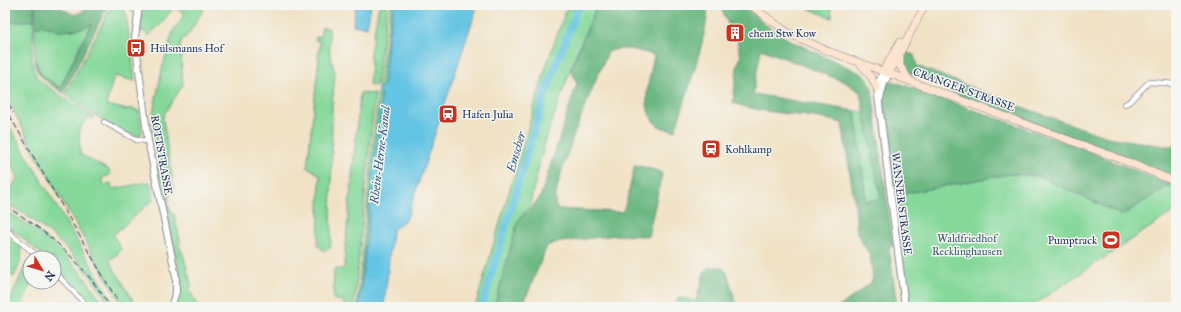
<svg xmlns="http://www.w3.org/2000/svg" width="1181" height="312" viewBox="0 0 1181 312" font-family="'IM FELL Great Primer',serif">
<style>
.green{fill:#85d89a;stroke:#50847c}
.forest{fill:#6cb882;stroke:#447470;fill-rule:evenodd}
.water{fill:#64c4e3;stroke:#407aa0}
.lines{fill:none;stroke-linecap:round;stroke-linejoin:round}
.river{stroke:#64c4e3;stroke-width:7}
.minor-casing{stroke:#868892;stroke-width:6}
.tertiary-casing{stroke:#868892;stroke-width:8}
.secondary-casing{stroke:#868892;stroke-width:8}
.minor{stroke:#fff;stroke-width:4.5}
.tertiary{stroke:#fff;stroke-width:6}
.secondary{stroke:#fde4d1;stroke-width:7}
.rail{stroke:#1b2f5e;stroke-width:1;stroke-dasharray:6 3;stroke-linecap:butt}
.labels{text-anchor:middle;stroke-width:3;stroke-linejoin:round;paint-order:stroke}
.poi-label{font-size:11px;fill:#1b2f5e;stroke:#f6f6f2;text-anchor:start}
.street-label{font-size:11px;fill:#1b2f5e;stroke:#f6f6f2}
.park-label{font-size:11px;fill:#36596d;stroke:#f6f6f2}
.water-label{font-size:12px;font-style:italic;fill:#2d547f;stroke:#f6f6f2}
</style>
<rect width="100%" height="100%" fill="#f6f6f2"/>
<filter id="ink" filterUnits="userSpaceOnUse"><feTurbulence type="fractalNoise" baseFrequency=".025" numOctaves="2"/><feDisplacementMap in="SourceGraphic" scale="8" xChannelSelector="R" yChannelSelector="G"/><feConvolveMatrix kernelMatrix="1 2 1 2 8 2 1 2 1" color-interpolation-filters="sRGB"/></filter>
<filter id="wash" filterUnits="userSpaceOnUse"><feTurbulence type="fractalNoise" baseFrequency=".012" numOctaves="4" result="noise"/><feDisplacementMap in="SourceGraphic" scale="16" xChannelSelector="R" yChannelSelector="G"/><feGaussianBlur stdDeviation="0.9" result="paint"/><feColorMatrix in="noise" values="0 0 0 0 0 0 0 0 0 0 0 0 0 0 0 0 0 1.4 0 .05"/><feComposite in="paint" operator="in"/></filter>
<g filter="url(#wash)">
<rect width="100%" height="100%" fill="#f1e2c5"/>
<path class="green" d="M112,5h8l6,8 9,68 -21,-5 -8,29 22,5 1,-2 10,3 3,22 -3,3c-19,-1 -57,-30 -74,-42z
M144,5h62c-5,9 -10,17 -15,25 -2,6 -9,7 -11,15l3,40 -19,29 -1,5 11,71 -5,6 -1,9 6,10 6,25 -1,6 5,11 7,27 -1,6 7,16 5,1h-27l5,-23 -1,-13 -21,-96 -6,-57 10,-49 11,-38 12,-17 -11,-7 -13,17 -13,12 -3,-5 -5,1z
M379,5h9l-12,81 -7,-1 2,-25 -2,-1z
M391,5h3l-5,27 -6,53 -2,3 -3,1z
M568,5h29l-22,52 -30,84 -16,66 -11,14 -24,86h-19l74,-250z
M801,5h30l1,13z
M34,20c0,14 -5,44 2,56 6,9 46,33 58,41l-2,2 -3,-2 -10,12 1,25 29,16 1,5 -8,3 2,7 7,-2 1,6 38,-7 4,17 -41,36 8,14 -4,6 -8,5 28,47h-14l-87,-152 -31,-62v-70z
M92,24l-11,19 -21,45 -18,-13 -7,-14v-35c5,1 11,0 16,1 20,6 23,3 41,-3z
M322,27l7,1 1,27 5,18 -3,33 -1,137 -1,5 -6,3 -6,-5 2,-70 -7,-6 -6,-2 12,-110h-1l2,-16 -4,-1v-4h4z
M360,93l15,1 -21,213h-10l-1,-6 -10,-2 1,-30h10l1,-19z
M378,93l3,1v4l-22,209h-2z
M855,111l10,1 17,87 -16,2z
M5,119l15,25 96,163h-5c-26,-44 -61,-80 -106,-104v-8l2,1 11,-19 -13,-25z
M1009,174l30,2 83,39 54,-35v30l-146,97h-123l-11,-112z
M5,210c42,25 75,55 100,97h-13l-38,-41v-8h-8l-29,-25 -12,-7z
M14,239c14,11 5,25 0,38l-9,-4v-33z
M30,261l1,21 -9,25h-15l19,-43z"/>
<path class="forest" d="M10,5h24v15l-29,3v-12l4,-1z
M35,5h27l-1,3 13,7 8,-3 6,-7h20l-45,88c-12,-9 -28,-16 -28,-32l7,14 18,13 32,-64 -9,4 -18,3h-7l-7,-4 -16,-1z
M597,5h110c5,17 -25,104 -32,126 -6,-2 -16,-3 -20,-8 -16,-17 -4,-48 -1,-68 -15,-4 -32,-10 -46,-3 -10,22 -62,142 -51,157l65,3c5,-6 10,-36 13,-47l24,6 3,3 -14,62 -32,-1 -62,8 -7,3 -25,61h-28l24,-86 22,-23 37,-115 -6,-14z
M720,5h22l29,24 20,12 69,32 8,6 4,11 21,156 -4,1 8,60h-58l32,-24 2,-5 -3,-23 -13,-21 -2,-30 -13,-81c-36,-11 -74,-7 -109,-20 2,-12 2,-37 8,-46l-5,-21 -5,-5zM761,49l84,33 15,10 21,107 -15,2 -11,-90 -102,-17z
M905,52l9,3 3,11 107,42 83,29 57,9h12v31l-60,-24 -1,-3h-10l-148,-55 -19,-11 -31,-12 -3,-9z
M889,80l189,67 92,38 -48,30 -83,-39 -30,-2 -113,21c-6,-26 -19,-92 -7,-115z
M716,267h6l5,6 10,34h-62l3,-10 18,4 8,-28 5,-5z"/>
<path class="water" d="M356,5h15l-4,22 -14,-2z
M394,5h78l4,5 -69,208 -15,13 -8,76h-25l22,-209v-4l-3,-1v-4l3,-1 2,-3 6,-53z"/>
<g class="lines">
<path class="river" d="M482,307l62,-210 35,-92"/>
</g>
</g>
<g filter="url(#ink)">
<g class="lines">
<g class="minor-casing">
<path id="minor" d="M128,5l9,6
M1125,104l4,-2 20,-20 27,2
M104,122l33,18 11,1
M5,229l35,29
M54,271l34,36"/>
</g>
<g class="tertiary-casing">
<path id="tertiary" d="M139,5l-4,33 13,103 28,136v15l-5,15
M883,71l-6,17 28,219
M880,99l4,-16 5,-9"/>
</g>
<g class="secondary-casing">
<path id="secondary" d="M750,5l40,29 38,17 295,109 53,22
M900,52v14l10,15
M860,63l11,14 6,11
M883,71l17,-29
M889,74l36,-69"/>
</g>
<use href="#minor" class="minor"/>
<use href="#tertiary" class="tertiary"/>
<use href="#secondary" class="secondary"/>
<path class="rail" d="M5,96l8,17
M5,108l116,199
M5,206c44,25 79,58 105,101"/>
</g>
</g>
<defs>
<g id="building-square" transform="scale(1)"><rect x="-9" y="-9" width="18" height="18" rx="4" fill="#c8321e" stroke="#f6f6f2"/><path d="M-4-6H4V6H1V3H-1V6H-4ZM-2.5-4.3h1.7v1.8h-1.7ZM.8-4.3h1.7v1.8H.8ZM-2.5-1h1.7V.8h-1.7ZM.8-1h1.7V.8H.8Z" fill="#fff"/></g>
<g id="bus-square" transform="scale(1)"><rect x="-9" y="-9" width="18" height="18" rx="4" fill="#c8321e" stroke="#f6f6f2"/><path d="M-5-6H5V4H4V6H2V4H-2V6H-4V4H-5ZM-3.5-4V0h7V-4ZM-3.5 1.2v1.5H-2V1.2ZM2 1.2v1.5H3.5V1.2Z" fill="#fff"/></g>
<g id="station-square" transform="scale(1)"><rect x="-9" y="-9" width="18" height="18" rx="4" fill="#c8321e" stroke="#f6f6f2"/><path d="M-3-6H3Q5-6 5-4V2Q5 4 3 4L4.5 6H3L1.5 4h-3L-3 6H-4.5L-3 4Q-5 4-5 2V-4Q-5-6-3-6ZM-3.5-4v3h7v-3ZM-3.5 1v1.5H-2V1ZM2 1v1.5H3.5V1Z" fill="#fff"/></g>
<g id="stadium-square" transform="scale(1)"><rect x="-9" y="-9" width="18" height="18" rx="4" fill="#c8321e" stroke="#f6f6f2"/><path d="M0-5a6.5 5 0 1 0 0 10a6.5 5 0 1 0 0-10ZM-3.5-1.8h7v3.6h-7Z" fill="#fff"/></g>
</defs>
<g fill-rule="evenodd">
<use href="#building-square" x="735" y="33"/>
<use href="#bus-square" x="136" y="48"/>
<use href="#station-square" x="448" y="114"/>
<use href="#station-square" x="711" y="149"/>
<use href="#stadium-square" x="1111" y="240"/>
</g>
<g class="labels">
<g class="poi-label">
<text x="749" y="37">ehem Stw Kow</text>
<text x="150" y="52">Hülsmanns Hof</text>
<text x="462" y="118">Hafen Julia</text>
<text x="725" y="153">Kohlkamp</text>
<text x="1097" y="244" text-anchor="end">Pumptrack</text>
</g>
<g class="street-label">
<text transform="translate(964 89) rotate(20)" y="4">CRANGER STRASSE</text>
<text transform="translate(162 155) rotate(80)" y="4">ROTTSTRASSE</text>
<text transform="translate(902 204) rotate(83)" y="4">WANNER STRASSE</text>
</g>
<g class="park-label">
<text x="967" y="242">Waldfriedhof<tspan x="967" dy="13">Recklinghausen</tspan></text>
</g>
<g class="water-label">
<text transform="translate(516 152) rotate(-74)" y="4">Emscher</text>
<text transform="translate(380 155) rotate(-83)" y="4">Rhein-Herne-Kanal</text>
</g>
</g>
<rect width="1181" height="312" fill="none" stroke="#f6f6f2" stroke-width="20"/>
<g transform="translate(42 270) rotate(128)"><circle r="19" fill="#f6f6f2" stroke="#9ea6b7"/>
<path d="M0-3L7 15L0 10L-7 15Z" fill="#c8321e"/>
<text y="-6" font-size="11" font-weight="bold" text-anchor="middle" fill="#1b2f5e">N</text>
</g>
</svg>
